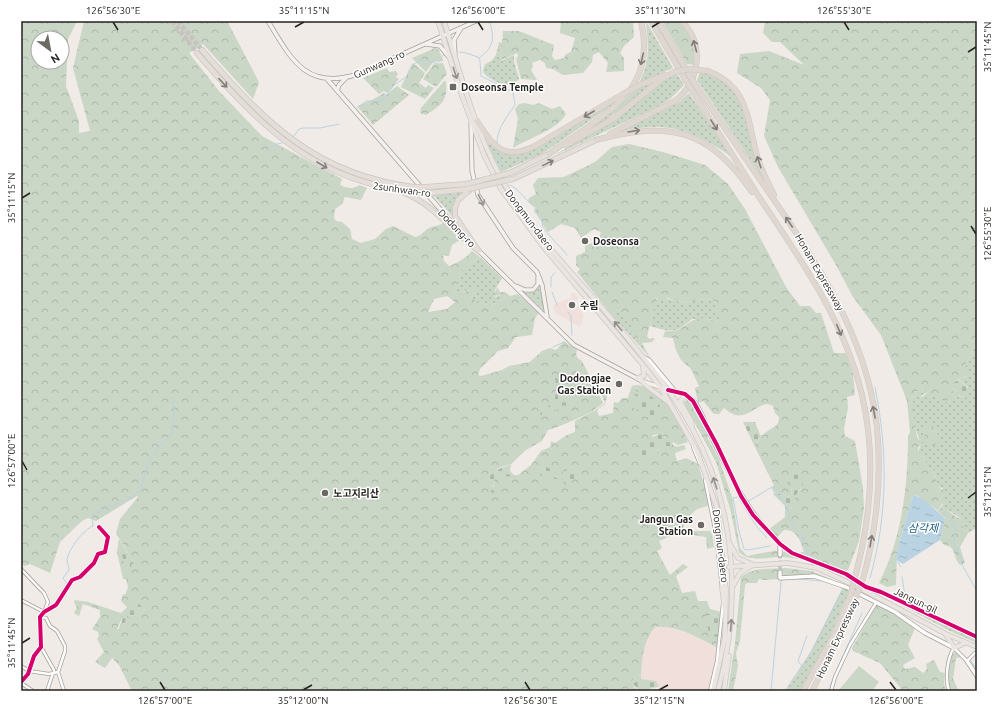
<svg xmlns="http://www.w3.org/2000/svg" width="998" height="712" viewBox="0 0 998 712" font-family="Ubuntu,'Noto Sans KR',sans-serif">
<style>
.commercial{fill:#f0dfda}
.grass{fill:url(#grass-dots)}
.forest{fill:url(#forest-crowns);fill-rule:evenodd}
.cemetery{fill:url(#cemetery-stones)}
.garden{fill:#cad6c6}
.water{fill:url(#water-ripples)}
.lines{fill:none;stroke-linecap:round;stroke-linejoin:round}
.stream{stroke:#bad3e2;stroke-width:1}
.tertiary-tunnel{stroke:#c7c3be;stroke-width:3.5;stroke-dasharray:3.5 2;stroke-linecap:butt}
.trunk-tunnel{stroke:#c7c3be;stroke-width:4.5;stroke-dasharray:4.5 2;stroke-linecap:butt}
.minor-casing{stroke:#a5a29e;stroke-width:4}
.tertiary-casing{stroke:#a5a29e;stroke-width:5}
.secondary-casing{stroke:#a5a29e;stroke-width:5}
.primary-casing{stroke:#cac8c5;stroke-width:5.5}
.trunk-casing{stroke:#cac8c5;stroke-width:6}
.motorway-casing{stroke:#cac8c5;stroke-width:6}
.minor{stroke:#fdfcfb;stroke-width:2.5}
.tertiary{stroke:#fdfcfb;stroke-width:3.5}
.secondary{stroke:#f3f0ee;stroke-width:3.5}
.primary{stroke:#ebe5e1;stroke-width:4}
.trunk{stroke:#e5ded8;stroke-width:4.5}
.motorway{stroke:#dfd6d0;stroke-width:5}
.trunk-bridge-casing{stroke:#cac8c5;stroke-width:6;stroke-linecap:butt}
.motorway-bridge-casing{stroke:#cac8c5;stroke-width:6;stroke-linecap:butt}
.trunk-bridge{stroke:#e5ded8;stroke-width:4.5}
.motorway-bridge{stroke:#dfd6d0;stroke-width:5}
.cycleway-casing{stroke:#fff;stroke-width:6}
.cycleway{stroke:#d6006c;stroke-width:4}
.oneway{stroke:#827c78}
.oneway2{stroke:#928e8a}
.oneway3{stroke:#85807c}
.oneway4{stroke:#969491}
.ticks{fill:none;stroke:#25231f;stroke-width:1.5}
.poi-dot{fill:#6c6965;stroke:#fff;stroke-width:1.5}
.labels{text-anchor:middle;stroke-width:3;stroke-linejoin:round;paint-order:stroke}
.street-label{font-size:10px;fill:#25231f;stroke:#fff}
.poi-label{font-size:10px;font-weight:bold;fill:#25231f;stroke:#fff;text-anchor:start}
.water-label{font-size:11px;font-style:italic;fill:#1c5d7d;stroke:#fff}
.neatline{fill:none;stroke:#25231f;stroke-width:1.5}
.ticks-label{font-size:10px;text-anchor:middle;fill:#25231f}
</style>
<defs>
<pattern id="grass-dots" width="8" height="8" patternUnits="userSpaceOnUse"><rect width="8" height="8" fill="#cad6c6"/><path d="M2 2h.1M6 6h.1" fill="none" stroke="#adb7aa" stroke-width="1.8" stroke-linecap="round"/></pattern>
<pattern id="forest-crowns" width="20" height="18" patternUnits="userSpaceOnUse"><rect width="20" height="18" fill="#cad6c6"/><path d="M2 6a3 3 0 1 1 6 0M12 15a3 3 0 1 1 6 0" fill="none" stroke="#adb7aa"/></pattern>
<pattern id="cemetery-stones" width="16" height="16" patternUnits="userSpaceOnUse"><rect width="16" height="16" fill="#cad6c6"/><path d="M2 7V4a2 2 0 0 1 4 0v3zM10 15v-3a2 2 0 0 1 4 0v3z" fill="#adb7aa"/></pattern>
<pattern id="water-ripples" width="26" height="14" patternUnits="userSpaceOnUse"><rect width="26" height="14" fill="#bad3e2"/><path d="M2 4q2-2 4 0t4 0M15 11q2-2 4 0t4 0" fill="none" stroke="#a0b5c1"/></pattern>
</defs>
<rect width="100%" height="100%" fill="#f0ebe6"/>
<path class="commercial" d="M572,292l7,6 -4,3 9,14 -4,12 -25,-14 -1,-4 -1,-3 4,-3 14,-5z
M664,626l26,8 28,14 -9,43h-47l-7,-10 -14,-2 1,-21 7,-23 6,-8z"/>
<path class="grass" d="M646,21l27,47 -34,15c12,-25 9,-37 7,-62z
M499,42l3,1 -1,18 13,-6v6l5,18 -8,7c-6,0 -27,-8 -28,-15 0,-2 1,-4 2,-7 11,-3 12,-12 14,-22z
M700,72c36,6 42,31 51,62 5,16 10,33 15,49l-69,-103z
M677,74l7,11 -14,14 -15,9 -104,49 58,-34 51,-42z
M656,79l-28,26 -45,29 33,-25 19,-19z
M689,93l43,64c-41,-28 -62,-36 -112,-26l58,-28z
M620,97l-9,9 -69,48 -41,18 -16,-32c11,11 20,13 35,13z
M462,193l-6,9v20l-9,-12 -15,-16z
M480,257l22,21 -7,12v7l7,-2 3,2 -3,3 -12,6 -17,-6 -2,-3 5,-5 -9,-2 -6,4h-6l6,-22 4,-5z
M541,285l3,24 -1,1 -18,-17 9,-1z
M660,297l25,6 19,-5 10,3 3,3v10l5,8 -3,2 -8,-5h-19c-16,15 -22,13 -42,7l5,-25z
M618,310l13,10 3,16 6,3 -3,4 -26,-29z
M977,343v185l-9,5 -5,-4 -1,-10 -16,-10 -4,1 -2,4 -3,-4 6,-5v-17l-5,-1 -4,-17 -7,-2 -3,-11 -6,-5 3,-8 -6,-17 -4,-28 6,-8 7,-2 5,3 -7,3 -5,8 8,-6 7,-3 16,8 7,-8 7,3 6,-10 -9,-7 10,-5 -4,-9z
M843,588l5,2v4l-19,45 -28,52h-15l25,-39z
M875,591l102,47v5l-27,-12z"/>
<path class="forest" d="M21,21h56l-9,18 -2,47 13,35v12l11,-2 -17,-63 11,-47h143l32,61 -6,17 -50,-55 -14,9 30,38 43,45 80,43 -2,6c6,3 13,5 19,0l8,3 -6,12 -16,-3 -3,7 -7,5 -1,9 2,3 6,1 8,7 2,10 9,4 14,-4 11,-10 7,-3 22,11c7,-1 9,-7 16,-10 5,-2 8,-1 12,-4l17,17 -8,5 -3,11 -6,-1 1,6 5,5c9,-3 17,-8 23,-15l8,6 -15,10 -4,5 -6,22h6l13,-7 3,3 -6,8 5,3 14,5 12,-6 3,-3 -3,-2 -8,1 3,-9 3,5h5l5,4 8,-2 21,19 -4,5 -3,17 -16,2 -8,11 -10,3 -18,18 -2,6 3,1 21,-6 7,-4 21,-4 12,-11 8,-3 6,2 8,-9 13,9c-2,6 0,8 5,11l21,42c-10,10 -41,23 -55,27l-6,11 -16,9 -15,14 -13,4 -10,12 6,9 -1,-9 2,-3 23,-2 13,-10 10,-14 9,-4 1,-6 4,2 10,-7 10,-4v-11l22,-12 8,-6 -5,-12 1,-2 9,-3 -5,18 -8,6 2,6 14,-3 1,-11 4,1 4,-5h6l1,-4 11,3 -1,4 -5,6 11,-11 -10,-5 1,-6c25,0 44,37 52,57l-10,3 -18,-11 -7,1 -9,23 20,-12h7l1,-2 5,3 7,-2 2,4 -11,4 2,8 9,-3 12,6 12,41 -13,4 -13,12 -1,10 -24,10 3,7 -5,3 13,24 13,-11 5,3 -12,9 6,17 13,-2 3,10h9l3,8 11,3 -1,5 -13,-4 1,17 11,7 -1,11c-19,-10 -41,-23 -63,-21 -11,13 -13,30 -14,47l-6,2 -1,11 6,4h-508l-13,-26 -7,-7 -7,10 -10,-6 9,-10 -7,-13 2,-3 -1,-4 -6,-3 8,-12v-7l-17,-6 -4,12 -5,-3 3,-5 -3,-6 1,-2 13,2 33,11 2,3 -6,13 6,1 4,-15c9,2 12,1 18,-5l-10,-9 -7,7 -7,-7 2,-7 2,1 3,-8 -2,-8h-3l-6,-27 1,-8 10,28 3,-7 3,-2 -18,-30 4,-14 18,-22 -1,-1 -41,25 -8,-3 -6,3 -22,21 -10,31 -20,-9 -5,2 -2,-1 -2,-5zM38,38h24v24h-24zM447,296l8,6 -8,7 -19,3 6,-13z
M561,21h72l1,16 -10,9 -4,7 4,5v13l-18,1 2,-9 -9,-11 -6,3 -1,7 -9,11 -20,2 -10,-6 -7,-1 -1,-5 -5,-3 -8,3 1,3 -2,4 6,10 -16,-1 -5,-20 2,-3 -1,-3 -16,7 2,-29h16l35,14 -2,11 3,4 9,-2 2,-4 5,-2 4,-14 -15,-5z
M662,21h18l13,19 3,25 -9,-1z
M765,21h212v322l-12,23 5,7 -1,2 -14,6 -3,9 3,4 -4,6 -6,2 -13,-8 -17,10 -1,-2 15,-10 -5,-3 -7,2 -6,8 6,38 2,3 4,1 -5,7v3l8,9 1,8 7,2 4,17 8,4 -2,11 -7,8 -19,-14 -5,-1 -16,57 -1,33 -9,2 -8,-4c23,-45 29,-97 29,-147l2,-4 -3,-31 -26,-66 -28,-38 -17,-32 -58,-98 -14,-31 6,-36 -9,-12 -24,-15 3,-19 29,-3 35,14 -24,-23h-8l-9,-9z
M435,48l4,2 4,11 -10,1 -7,10 -14,-14z
M413,63l12,10 -6,10 7,5 2,-3 6,3 -9,11 -24,-12z
M443,63l4,11 -11,13 -13,-8 11,-15z
M387,68l2,4 7,-1 2,3 -2,3 3,2 -12,14 -3,-2 -5,3 -16,-16z
M444,81h2c2,20 -4,23 -20,34l-6,-2 1,-5z
M397,86l12,9 -36,30 -16,-19 15,-6 12,-7 2,2z
M525,103l8,2 6,-2 13,6 8,-3 6,8c-9,16 -37,24 -53,34l5,-29 -3,-10 4,-5z
M629,144l34,8 42,13 23,19 17,25 41,78 14,19h10l6,7h5l13,40h12l7,21 2,21 -8,2 1,11 -4,21 1,7 10,5 8,47 1,20 -5,33 -11,29 -4,2 -48,-19 8,-1c-3,-10 -7,-23 -20,-22l-6,6v3l-10,-9 17,-13v-11l6,3 5,-14 5,-6 -2,-10 -8,8 1,8 -1,2 -15,-4 -4,-6 2,-2 -20,-40c4,-3 6,-7 9,-10 7,-8 16,-6 16,-18l-4,-4 -2,-7c-16,-9 -26,23 -49,2l-5,6h-5l-11,-13 -5,2 -3,-15 4,-2 -8,-17 -10,-9 -5,-10 -3,-12 -10,-1 2,-6c24,3 25,-24 54,-8l2,-1 -4,-8v-10l-3,-3 -10,-3 -19,5 -18,-5h-10l-10,38 2,3 6,-1 -3,4 -10,1 8,15 -13,-15 3,-4 -6,-3 -4,-16 -12,-10 -7,4 -34,-42 3,-3 -4,-4v-9l9,-4v-7l13,-3 3,-10 -7,-3 -13,9 -6,-10 -14,-4 -13,8c-6,-6 -6,-14 -13,-20l1,-5 -8,-5 1,-4 7,-4 -3,-9 5,-7 26,-1 31,-15 17,-15z
M689,400l20,36 -2,1 12,22 13,38 8,51 7,8 32,-6 3,5 1,-3 3,-2 57,24 -1,2c-18,-9 -37,-18 -59,-19 -14,-1 -33,7 -44,-5l-8,-40 -15,-50 -32,-59 1,-2z
M929,425l4,1 7,12 -1,4 -6,4c-6,-2 -10,-13 -10,-20z
M946,509l10,8 6,2 1,10 5,4 -8,14 5,16 -4,2c-8,-4 -4,-20 -17,-20l-4,-5 5,-21 -5,-5 2,-4z
M684,531h26l2,3 2,13 -7,2 -1,-12 -20,-3z
M785,568l27,3 19,8 -18,-4 -29,1 -2,-5h-3v8l-15,1 -5,-1 -2,4h-10l-2,2 -5,56 -4,12 2,13 -5,25h-5l7,-48 6,-66c11,-10 30,-8 44,-9z
M876,606h3l16,8 20,14 -7,17 7,13 -12,7 2,4 10,-2 8,6 4,-4 -1,-5 8,-4 6,12 5,1 -1,10 2,8h-43l-23,-28 -27,-12 -1,-3z
M956,652l7,5 -7,1 -3,21 6,12h-9c-3,-12 -1,-24 2,-36z"/>
<path class="cemetery" d="M560,373h4l1,5 -1,6 4,5 2,16 -1,2 -5,-2 -15,10h-9l2,-4 12,-9 3,-15 -2,-9z
M959,380l11,10 -2,6 -2,2 -11,-4 -4,-6 1,-5z
M636,385l-1,6 10,5h6l9,10v8l-14,3 -6,-6v-4l-4,3 -2,-1 6,-12 -11,-3 3,-8z
M743,422h12l5,13h3l-9,10z
M660,434l13,8 -2,4h-7l-20,12 -5,-1 -5,-9 11,-8z
M511,464l-1,7 5,5 -20,1 -2,9 3,6 -1,2 -4,-2 -3,-12c5,-12 14,-11 23,-16z
M571,465l4,4v7l-5,10h-3l-5,-5 1,-10z
M546,467l8,3v7l4,2v6l-3,1 -4,-3 -4,-8 -4,2 -3,-2v-5z
M791,474l8,1 4,10 -7,10 -5,14 -6,-3 -12,-12 3,-1 14,4 2,-2 -1,-8 -4,-5z
M119,539l15,24 -3,2v7l-3,1 -10,-29z
M135,600l10,10c-6,6 -9,7 -18,5l-4,15 -5,1 5,-15 -2,-3z
M706,613l14,4 -1,20 -10,-1z
M641,674v5l15,2 3,6c-8,0 -11,4 -19,4l-9,-9 4,-6z"/>
<path class="garden" d="M859,666l20,16 -7,9h-34z"/>
<path class="water" d="M913,495c13,3 22,15 32,24l-5,21 -37,24 -7,-4 1,-8z"/>
<g class="lines">
<path class="stream" d="M460,52l6,1 12,4 2,4 1,15 32,16 2,13c-7,10 -19,25 -18,39
M479,58c14,-10 16,-19 11,-35
M357,109l9,-8h16l12,-16 12,-8 6,-12 12,-6 13,5 7,-10
M293,137l6,-8 4,-1h17l19,-4
M266,151l11,-7 5,-1
M499,153l3,16
M510,185c8,3 17,17 25,22v5l7,9 1,7 24,27
M551,287v-10l4,-4
M552,292l5,13
M568,312l3,4 1,19
M553,347l11,-5
M747,502l25,-15 3,7 11,8 3,16 7,11 6,6 6,20
M944,513l9,10 2,5 -1,17 7,12 1,8 15,26
M767,538l-10,-11 -19,-30 -5,1 6,33 5,18 4,1 22,-4
M898,562l3,5
M902,577l4,25
M870,578c18,-63 18,-127 5,-191
M798,579l23,2
M54,604l13,-20 -4,-6 6,-8c0,-4 -2,-7 -2,-10 1,-10 17,-31 26,-34l-1,-9 3,-4 35,-15 12,-9c1,-20 14,-43 30,-55l2,-23 -1,-12
M42,634l1,9
M971,661l6,9
M801,665l-3,-4 9,-25
M834,676l28,-63
M24,683l6,-7
M771,691l10,-109v-2l6,-1
M785,691l26,-39 32,-64
M829,691l3,-10"/>
<path class="tertiary-tunnel" d="M780,555v17"/>
<path class="trunk-tunnel" d="M172,21l25,32
M178,21l24,29"/>
<g class="minor-casing">
<path id="minor" d="M693,447l7,17
M705,480l11,54 6,54
M780,544l12,9 54,21 20,13 15,5 96,45
M21,569l23,24 4,9 -4,10 -23,-12
M41,647l13,23v3
M21,666l8,5 20,3 9,-2 7,-21v-5l-8,-15 -7,-5 -4,-8 -5,-1
M58,672l6,19
M21,682l7,-8 6,-18 7,-9 -1,-30 4,-5 12,-7 16,-25 8,-3 14,-14 4,-9 7,-2 3,-15 -9,-10
M21,683l12,8
M47,691l6,-18
M710,691l7,-30 6,-58
M831,691l4,-14 15,-32 26,-42
M949,691c-4,-12 -2,-33 5,-43l13,13 8,-8"/>
</g>
<g class="tertiary-casing">
<path id="tertiary" d="M643,357l6,3 25,30
M668,390c9,2 18,3 25,10 8,9 13,25 18,36 21,41 34,74 69,108v11
M780,572v6l34,-2 32,11 49,25 30,21 29,15
M967,661l10,15"/>
</g>
<g class="secondary-casing">
<path id="secondary" d="M268,21c23,38 38,70 90,53l118,-53
M426,44l14,2 8,10
M455,54l-1,-14 7,-12
M327,79l133,153
M337,91l2,-6 8,-8
M471,123l1,48 6,24 35,53 24,24 5,13 5,31
M478,250l96,95 68,36 26,9
M516,286l9,4h8l5,-6v-7"/>
</g>
<g class="primary-casing">
<path id="primary" d="M438,21l23,72 23,62 17,34 40,55 102,121 18,23 36,63 20,57 9,82 -1,47 -12,54
M444,21c19,61 35,125 70,179 27,42 64,79 96,117 30,36 61,72 83,113 43,79 49,175 25,261
M637,378l7,-2 -1,-9
M642,381l6,6 20,15
M690,398l-6,-1 -4,4 11,20 1,5
M730,544l8,14 14,6
M729,567l59,-4 29,5 39,18 90,48 31,13
M733,586l7,-13 13,-8
M722,587l3,25
M946,635l8,13 11,-5
M724,691l5,-35"/>
</g>
<g class="trunk-casing">
<path id="trunk" d="M202,50c62,71 112,124 211,137
M197,53c63,73 120,131 221,139
M510,173l39,-19
M513,179l83,-39
M426,187l41,-3
M471,189l-13,11 -3,8v8l23,34
M404,193c30,11 49,40 75,58
M430,193l38,-4"/>
</g>
<g class="motorway-casing">
<path id="motorway" d="M651,21l35,60
M658,21l32,55
M708,71c41,16 39,48 49,85 4,14 11,26 17,39
M640,85l25,-10
M697,87c25,37 50,74 75,110 51,74 101,152 106,244 3,47 -3,94 -15,138
M693,92c22,35 44,70 66,105 41,61 86,125 103,198 14,60 9,123 -7,182
M477,121c15,24 26,40 56,26l90,-53
M610,134l65,-33c25,-20 30,-56 7,-80
M596,140c73,-19 112,-12 156,52
M566,145l47,-26 49,-40 12,-7
M549,154c24,-18 71,-45 85,-70 11,-19 12,-42 7,-63
M803,691l33,-60 14,-34
M812,691l29,-57 14,-35"/>
</g>
<use href="#minor" class="minor"/>
<use href="#tertiary" class="tertiary"/>
<use href="#secondary" class="secondary"/>
<use href="#primary" class="primary"/>
<use href="#trunk" class="trunk"/>
<use href="#motorway" class="motorway"/>
<g class="trunk-bridge-casing">
<path id="trunk-bridge" d="M467,184l43,-11
M413,187h13
M468,189l45,-10
M418,192l12,1"/>
</g>
<g class="motorway-bridge-casing">
<path id="motorway-bridge" d="M674,72l16,-3 18,2
M690,76l7,11
M686,81l7,11
M623,94l17,-9
M850,597l5,-20
M855,599l8,-20"/>
</g>
<use href="#trunk-bridge" class="trunk-bridge"/>
<use href="#motorway-bridge" class="motorway-bridge"/>
<g class="cycleway-casing">
<path id="cycleway" d="M668,390l17,4 8,7 24,44 24,51 12,19 27,29 12,9 54,21 20,13 15,5 96,45
M21,682l7,-8 6,-18 7,-9 -1,-30 4,-5 12,-7 16,-25 8,-3 14,-14 4,-9 7,-2 3,-15 -9,-10"/>
</g>
<use href="#cycleway" class="cycleway"/>
</g>
<defs><path id="oneway-shaft" d="M-6 0H5M1.5-3L5.5 0L1.5 3" fill="none" stroke-width="1.6" stroke-linecap="round" stroke-linejoin="round"/></defs>
<g class="oneway">
<use href="#oneway-shaft" transform="translate(695 46) rotate(-105)"/>
<use href="#oneway-shaft" transform="translate(642 59) rotate(103)"/>
<use href="#oneway-shaft" transform="translate(589 114) rotate(150)"/>
<use href="#oneway-shaft" transform="translate(714 125) rotate(58)"/>
<use href="#oneway-shaft" transform="translate(634 131) rotate(-9)"/>
<use href="#oneway-shaft" transform="translate(759 162) rotate(-108)"/>
<use href="#oneway-shaft" transform="translate(789 222) rotate(-124)"/>
<use href="#oneway-shaft" transform="translate(839 330) rotate(67)"/>
<use href="#oneway-shaft" transform="translate(874 412) rotate(-101)"/>
<use href="#oneway-shaft" transform="translate(871 541) rotate(-80)"/>
</g>
<g class="oneway2">
<use href="#oneway-shaft" transform="translate(455 73) rotate(72)"/>
<use href="#oneway-shaft" transform="translate(618 326) rotate(-130)"/>
<use href="#oneway-shaft" transform="translate(715 483) rotate(-108)"/>
<use href="#oneway-shaft" transform="translate(731 625) rotate(-86)"/>
</g>
<g class="oneway3">
<use href="#oneway-shaft" transform="translate(223 83) rotate(47)"/>
<use href="#oneway-shaft" transform="translate(548 163) rotate(-26)"/>
<use href="#oneway-shaft" transform="translate(322 165) rotate(30)"/>
</g>
<use class="oneway4" href="#oneway-shaft" transform="translate(481 200) rotate(63)"/>
<path class="ticks" d="M113,22l5,8M478,22l5,8M844,22l5,8M295,27l9,-5M652,27l8,-5M968,52l8,-5M22,198l8,-5M971,226l5,8M22,461l5,9M968,498l8,-6M22,643l8,-5M160,682l5,8M525,682l5,8M890,682l6,8M303,690l9,-5M659,690l9,-5"/>
<g class="poi-dot">
<rect x="449" y="83" width="8" height="8" rx="2"/>
<circle cx="585" cy="241" r="4"/>
<circle cx="572" cy="305" r="4"/>
<circle cx="619" cy="384" r="4"/>
<circle cx="325" cy="493" r="4"/>
<circle cx="701" cy="525" r="4"/>
</g>
<g class="labels">
<g class="street-label">
<text transform="translate(379 64) rotate(-24)" y="4">Gunwang-ro</text>
<text transform="translate(402 189) rotate(8)" y="4">2sunhwan-ro</text>
<text transform="translate(530 220) rotate(53)" y="4">Dongmun-daero</text>
<text transform="translate(457 228) rotate(46)" y="4">Dodong-ro</text>
<text transform="translate(820 272) rotate(60)" y="4">Honam Expressway</text>
<text transform="translate(721 546) rotate(83)" y="4">Dongmun-daero</text>
<text transform="translate(916 600) rotate(26)" y="4">Jangun-gil</text>
<text transform="translate(837 638) rotate(-65)" y="4">Honam Expressway</text>
</g>
<g class="poi-label">
<text x="461" y="91">Doseonsa Temple</text>
<text x="593" y="245">Doseonsa</text>
<text x="580" y="309">수림</text>
<text x="611" y="382" text-anchor="end">Dodongjae<tspan x="611" dy="12">Gas Station</tspan></text>
<text x="333" y="497">노고지리산</text>
<text x="693" y="523" text-anchor="end">Jangun Gas<tspan x="693" dy="12">Station</tspan></text>
</g>
<g class="water-label">
<text x="923" y="532">삼각제</text>
</g>
</g>
<rect width="998" height="712" fill="none" stroke="#ffffff" stroke-width="44"/>
<g transform="translate(50 50) rotate(148)"><circle r="19" fill="#ffffff" stroke="#a8a7a5"/>
<path d="M0-3L7 15L0 10L-7 15Z" fill="#6c6965"/>
<text y="-6" font-size="11" font-weight="bold" text-anchor="middle" fill="#25231f">N</text>
</g>
<rect x="22" y="22" width="954" height="668" class="neatline"/>
<g class="ticks-label">
<text x="113" y="14">126°56'30"E</text>
<text x="304" y="14">35°11'15"N</text>
<text x="478" y="14">126°56'00"E</text>
<text x="660" y="14">35°11'30"N</text>
<text x="844" y="14">126°55'30"E</text>
<text transform="translate(987 47) rotate(-90)" y="4">35°11'45"N</text>
<text transform="translate(11 198) rotate(-90)" y="4">35°11'15"N</text>
<text transform="translate(987 234) rotate(-90)" y="4">126°55'30"E</text>
<text transform="translate(11 461) rotate(-90)" y="4">126°57'00"E</text>
<text transform="translate(987 492) rotate(-90)" y="4">35°12'15"N</text>
<text transform="translate(11 643) rotate(-90)" y="4">35°11'45"N</text>
<text x="165" y="704">126°57'00"E</text>
<text x="303" y="704">35°12'00"N</text>
<text x="530" y="704">126°56'30"E</text>
<text x="659" y="704">35°12'15"N</text>
<text x="896" y="704">126°56'00"E</text>
</g>
</svg>
